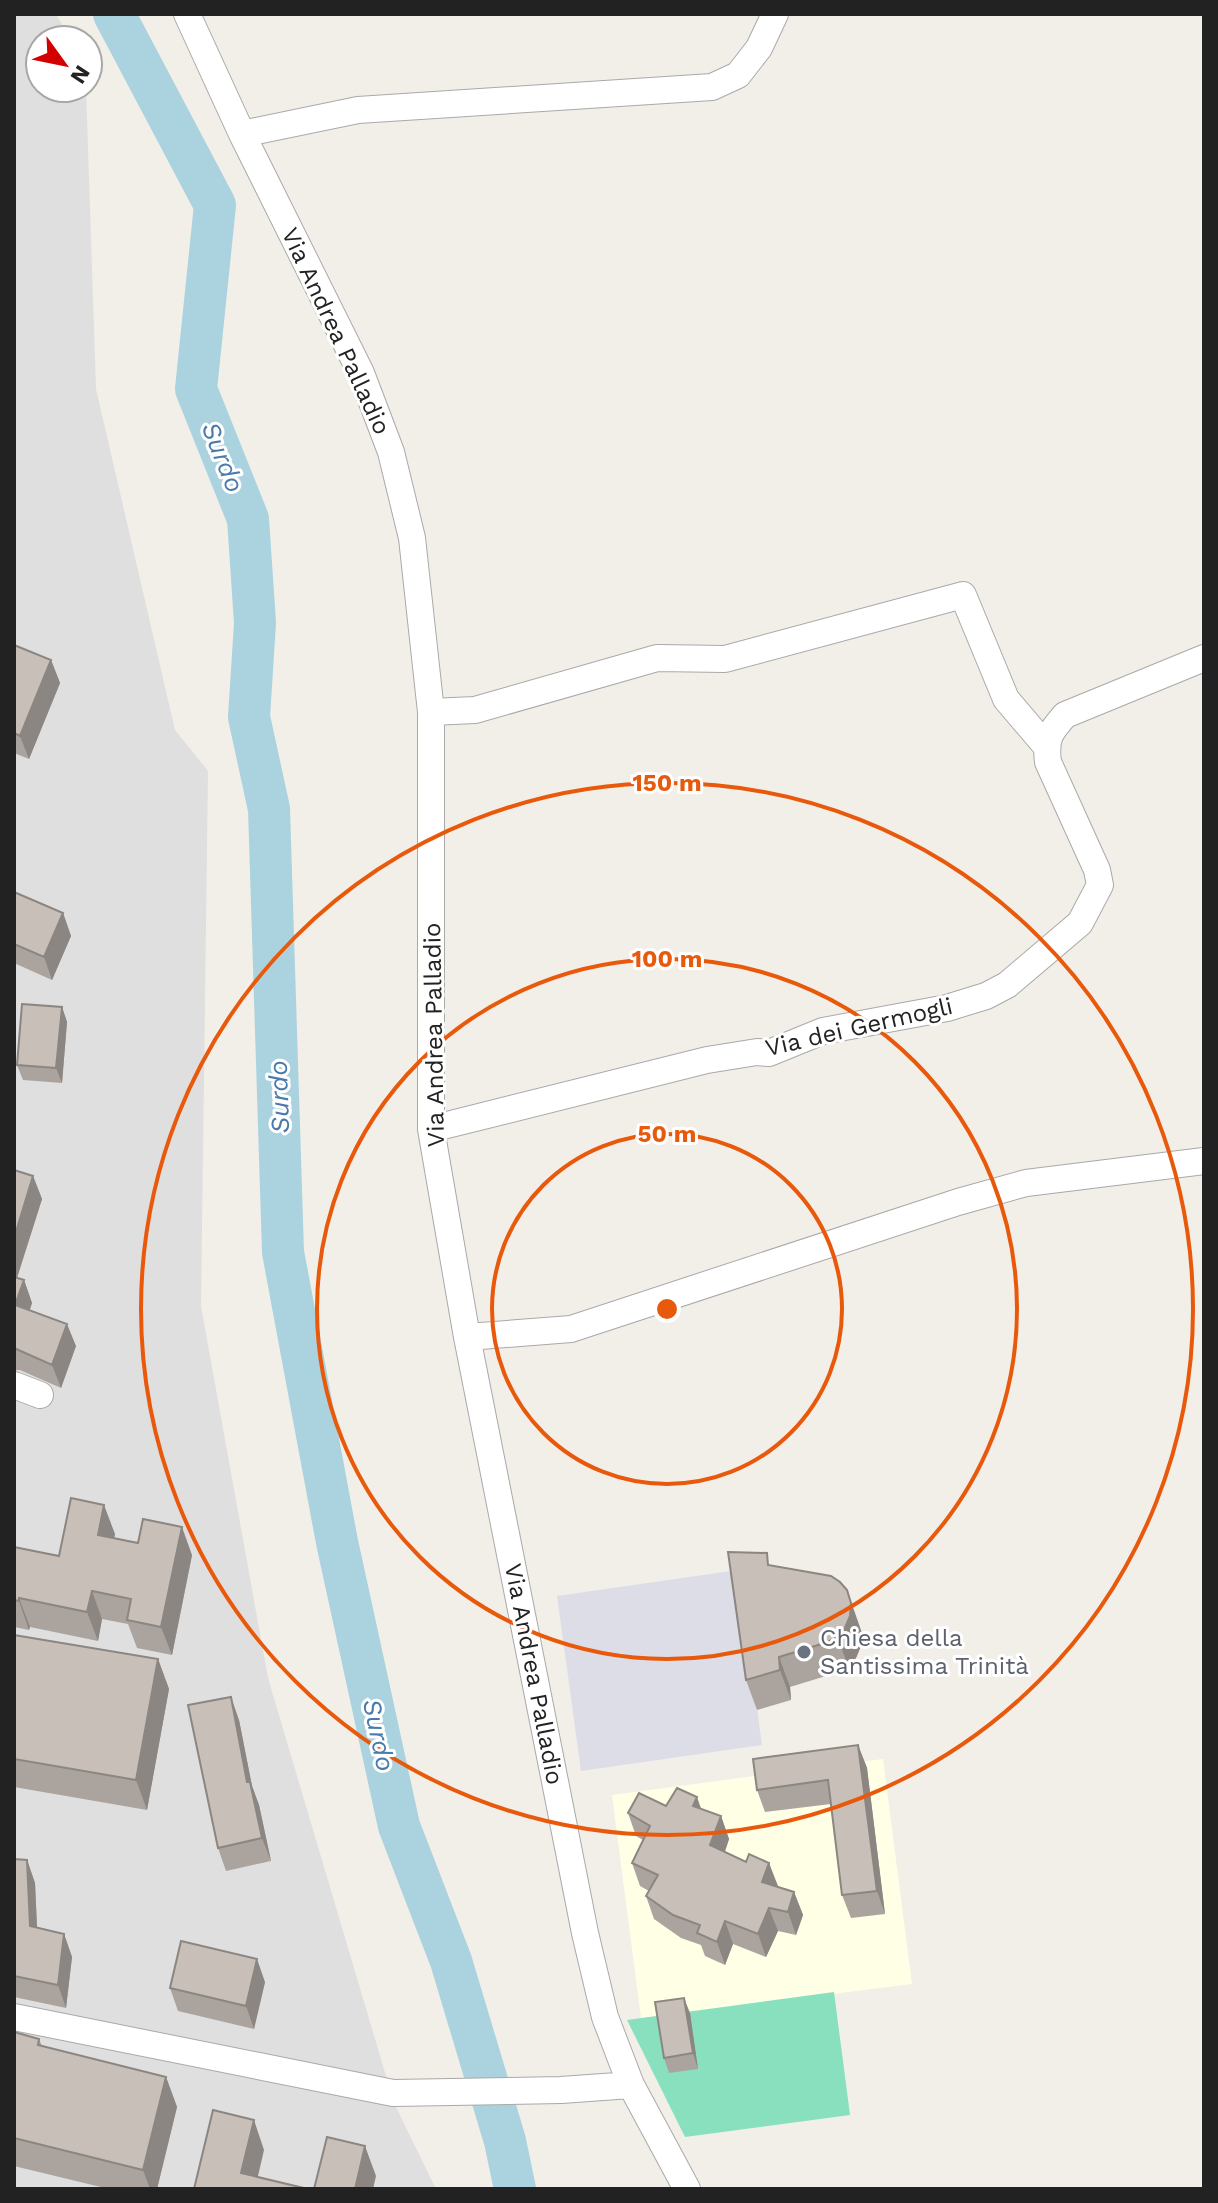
<svg xmlns="http://www.w3.org/2000/svg" width="1218" height="2203" viewBox="0 0 1218 2203" font-family="'Work Sans',sans-serif">
<style>
.residential{fill:#e0dfdf}
.education{fill:#ffffe5}
.pitch{fill:#88e0be}
.plaza{fill:#dddde8}
.lines{fill:none;stroke-linecap:round;stroke-linejoin:round}
.river{stroke:#aad3df;stroke-width:42}
.minor-casing{stroke:#a9a9a9;stroke-width:28}
.minor{stroke:#fff;stroke-width:26}
.wall{fill:#aba49e}
.shaded-wall{fill:#8b8681}
.building{fill:#c7bfb8;stroke:#8b8681;stroke-width:2}
.ring{fill:none;stroke:#e8590c;stroke-width:4}
.worship-dot{fill:#6b7280;stroke:#fff;stroke-width:3}
.labels{text-anchor:middle;stroke-width:6;stroke-linejoin:round;paint-order:stroke}
.street-label{font-size:24px;fill:#222;stroke:#fff}
.worship-label{font-size:24px;fill:#5b616d;stroke:#fff;text-anchor:start}
.water-label{font-size:26px;font-style:italic;fill:#4a7aab;stroke:#fff}
.centre{fill:#e8590c;stroke:#fff;stroke-width:4}
.ring-label{font-size:24px;text-anchor:middle;font-weight:bold;fill:#e8590c;stroke:#fff;stroke-width:6;stroke-linejoin:round;paint-order:stroke}
</style>
<rect width="100%" height="100%" fill="#f2efe9"/>
<path class="residential" d="M14,14h42l15,26h-31v48h46l10,301 79,341 33,41 -7,535 67,372 126,425 42,86h-422z"/>
<path class="education" d="M883,1759l29,225 -271,34 -29,-223z"/>
<path class="pitch" d="M834,1992l16,123 -165,22 -58,-117z"/>
<path class="plaza" d="M738,1570l24,175 -181,26 -24,-175z"/>
<g class="lines">
<path class="river" d="M114,14l101,191 -19,184 52,130 7,104 -6,94 20,92 14,443 54,290 62,284 52,135 54,180 10,48"/>
<g class="minor-casing">
<path id="minor" d="M187,14l55,120 119,239 30,79 21,86 19,174v417l36,208 118,596 20,84 26,68 56,104
M242,134l116,-24 354,-23 26,-12 21,-27 16,-34
M431,712l44,-2 182,-52 68,1 238,-64 43,104 40,47
M431,1129l276,-69 50,-8 12,1 54,-22 124,-23 39,-12 21,-11 73,-62 20,-38 -3,-15 -49,-108c-3,-24 2,-30 17,-47l139,-57
M467,1337l104,-8 387,-127 68,-19 178,-22
M14,1385l26,10
M14,2017l379,76 168,-3 70,-5"/>
</g>
<use href="#minor" class="minor"/>
</g>
<path class="wall" d="M14,645l37,15 9,23 -31,76 -15,-6z
M14,892l49,21 8,23 -19,44 -38,-17z
M62,1007l5,15 -5,61 -39,-3 -6,-15z
M14,1170l19,6 9,23 -25,79 7,2 8,23 -2,7 46,36 -15,42 -41,-18h-6z
M115,1534l-1,4 78,17 -20,100 -35,-7 -9,-24 -26,-5 -4,22 -68,-14 -1,3 -15,-3v-80l45,9z
M772,1566l90,67 -1,13 -5,12 -8,8 -9,6 -49,15 1,13 -34,10 -11,-30z
M14,1635l144,24 11,30 -22,121 -133,-23z
M239,1720l13,66 7,19 12,56 -45,10 -8,-23z
M858,1745l9,23 18,146 -34,4 -9,-23 -11,-91 -66,8 -8,-22z
M666,1806l36,3 19,7 8,23 -4,13 21,10 23,1 8,24 17,5 9,23 -7,20 -18,-4 -12,26 -33,-13 -8,21 -20,-9 -4,-11 -20,-7 -27,-19 -8,-23 3,-5 -9,-5 -8,-23 11,-23 -7,-4 -8,-23z
M14,1859l13,1 8,23 2,45 27,6 8,23 -6,51 -52,-11z
M265,1982l-11,47 -76,-18 -8,-23z
M690,2013l8,56 -29,4 -5,-15z
M14,2032l25,7 3,7 124,31 11,30 -20,82h-48l-95,-23z"/>
<path class="shaded-wall" d="M51,660l9,23 -31,76 -9,-23z
M63,913l8,23 -19,44 -8,-23z
M62,1007l5,15 -5,61 -6,-15z
M33,1176l9,23 -28,88v-49z
M24,1280l8,23 -9,25 -8,-23z
M67,1324l9,22 -15,42 -9,-23z
M104,1505l11,29 -6,29 -11,-28z
M182,1527l10,28 -20,100 -11,-28z
M847,1590l15,43 -1,13 -5,12 -8,8 -11,-30z
M92,1591l10,28 -4,22 -11,-29z
M19,1598l11,29 -1,3 -10,-29z
M779,1657l11,30 1,13 -11,-30z
M158,1659l11,30 -22,121 -11,-30z
M231,1697l8,23 13,66 7,19 12,56 -9,-23 -15,-56z
M858,1745l9,23 18,146 -8,-23z
M697,1797l8,23 -12,-14z
M721,1816l8,23 -10,29 -9,-23z
M27,1860l8,23 3,66 -8,-23z
M769,1863l9,23 -7,19 -9,-23z
M794,1892l9,23 -7,20 -8,-23z
M769,1908l9,23 -12,26 -8,-23z
M725,1921l8,23 -8,21 -8,-23z
M64,1934l8,23 -6,51 -8,-23z
M257,1959l8,23 -11,47 -8,-23z
M684,1998l6,15 8,56 -5,-16z
M166,2077l11,30 -20,82h-7l-7,-19z
M254,2120l10,30 -9,39 -14,-16z
M365,2146l11,30 -3,13h-18z"/>
<path class="building" d="M14,645l37,15 -31,76 -6,-3z
M14,892l49,21 -19,44 -30,-13z
M22,1004l40,3 -6,61 -39,-3z
M14,1170l19,6 -19,62z
M14,1277l10,3 -9,25 52,19 -15,41 -38,-17z
M71,1498l33,7 -6,30 40,8 5,-24 39,8 -21,100 -34,-7 4,-21 -39,-8 -5,21 -68,-14v3l-5,-1v-53l45,9z
M728,1552l39,1 1,12 63,11 9,6 7,8 4,13 -1,13 -5,12 -8,8 -9,6 -49,15 1,13 -34,10z
M14,1635l144,24 -22,121 -122,-21z
M231,1697l16,85h3l12,56 -44,10 -30,-143z
M858,1745l19,146 -35,4 -14,-115 -71,10 -4,-31z
M677,1788l20,9 -4,9 28,10 -11,29 36,17 3,-8 20,9 -7,19 32,10 -6,20 -19,-4 -11,26 -33,-13 -8,21 -20,-9 3,-8 -27,-10 -27,-19 12,-21 -26,-12 18,-37 -22,-13 11,-20 27,13z
M14,1859l13,1 3,66 34,8 -6,51 -44,-9z
M181,1941l76,18 -11,47 -76,-18z
M684,1998l9,55 -29,5 -9,-56z
M14,2032l25,7 -1,6 128,32 -23,93 -129,-32z
M213,2110l41,10 -13,53 67,16h-114z
M327,2137l38,9 -10,43h-41z"/>
<g class="ring">
<circle cx="667" cy="1309" r="175"/>
<circle cx="667" cy="1309" r="350"/>
<circle cx="667" cy="1309" r="526"/>
</g>
<circle class="worship-dot" cx="804" cy="1652" r="8"/>
<g class="labels">
<g class="street-label">
<text transform="translate(336 331) rotate(65)" y="8">Via Andrea Palladio</text>
<text transform="translate(859 1027) rotate(-13)" y="8">Via dei Germogli</text>
<text transform="translate(434 1035) rotate(-91)" y="8">Via Andrea Palladio</text>
<text transform="translate(534 1674) rotate(79)" y="8">Via Andrea Palladio</text>
</g>
<g class="worship-label">
<text x="820" y="1646">Chiesa della<tspan x="820" dy="28">Santissima Trinità</tspan></text>
</g>
<g class="water-label">
<text transform="translate(223 457) rotate(68)" y="9">Surdo</text>
<text transform="translate(279 1097) rotate(-92)" y="9">Surdo</text>
<text transform="translate(379 1735) rotate(78)" y="9">Surdo</text>
</g>
</g>
<circle cx="667" cy="1309" r="12" class="centre"/>
<g class="ring-label">
<text x="667" y="791">150 m</text>
<text x="667" y="967">100 m</text>
<text x="667" y="1142">50 m</text>
</g>
<rect width="1218" height="2203" fill="none" stroke="#222222" stroke-width="32"/>
<g transform="translate(64 64) rotate(123)"><circle r="38" fill="#ffffff" stroke="#a7a7a7" stroke-width="2"/>
<path d="M0-6L14 30L0 20L-14 30Z" fill="#d40000"/>
<text y="-12" font-size="22" font-weight="bold" text-anchor="middle" fill="#222222">N</text>
</g>
</svg>
